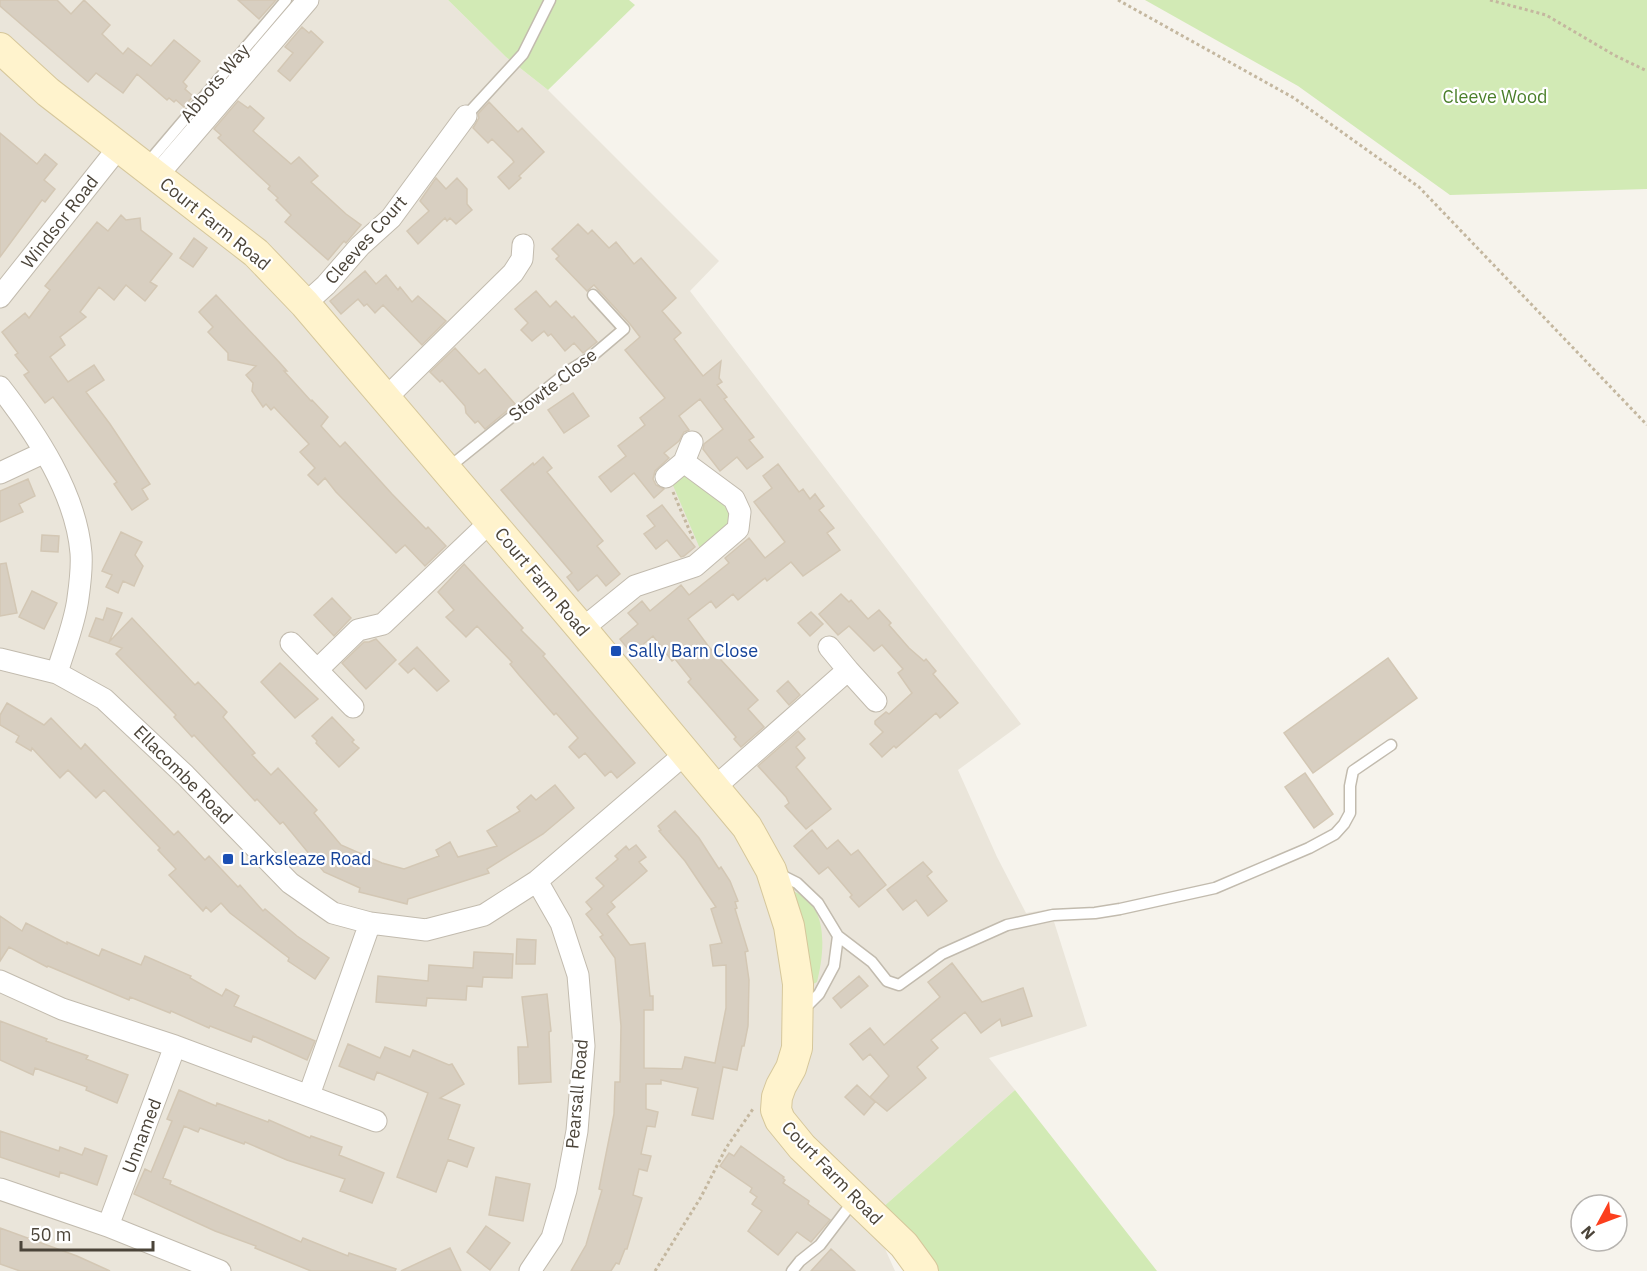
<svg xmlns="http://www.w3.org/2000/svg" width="1647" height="1271" viewBox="0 0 1647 1271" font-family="'IBM Plex Sans',sans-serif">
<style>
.residential{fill:#eae5da}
.green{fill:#d2eab5}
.building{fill:#d8cfc1;stroke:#d3c7b4;stroke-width:1.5}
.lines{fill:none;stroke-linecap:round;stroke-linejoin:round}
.lane-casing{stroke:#c2bbae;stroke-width:13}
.street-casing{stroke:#c2bbae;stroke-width:23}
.secondary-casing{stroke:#d6c79b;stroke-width:32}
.path{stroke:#c4b79f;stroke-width:3;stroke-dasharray:3 3;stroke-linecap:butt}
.lane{stroke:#fff;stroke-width:10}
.street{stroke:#fff;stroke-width:21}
.secondary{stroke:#fff3cd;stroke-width:30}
.transit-dot{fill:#1a4fb4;stroke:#fff;stroke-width:2}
.labels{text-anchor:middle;stroke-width:4.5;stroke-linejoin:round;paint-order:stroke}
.street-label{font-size:18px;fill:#4b4439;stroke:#fff}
.park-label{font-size:18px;fill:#4a7f2a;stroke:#fff}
.transit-label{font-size:18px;fill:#164399;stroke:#fff;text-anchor:start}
</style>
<rect width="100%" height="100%" fill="#f6f3ec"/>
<path class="residential" d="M0,0h448l58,57 42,33 171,171 -29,30 331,433 -63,46 39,87 29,56 24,-4 37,117 -98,32 26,32 -142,126 5,17 17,38h-895z"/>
<path class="green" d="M448,0h181l6,5 -87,85 -42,-33z
M1145,0h502v189l-197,6 -152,-109z
M683,475l8,1 35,26 7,17 -32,32 -29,-68z
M795,892c35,14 29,62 22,90l-6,3 -21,-91z
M1015,1090l142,181h-234l-50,-55z"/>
<path class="building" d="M0,0h57l14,14 13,-14 26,25 -8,9 21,20 5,-6 23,18 23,-26 26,21 -17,21 4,4 -2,3 8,7 -9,11 -8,-7 -2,2 -5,-4 -2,2 -30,-26 -14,19 -27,-20 -8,9 -88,-76z
M238,0h38l-17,19z
M302,27l7,6 2,-2 12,11 -33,39 -12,-10 15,-18 -8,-6z
M238,101l10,7 2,-2 14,12 -11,13 38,33 8,-7 19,19 -7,6 35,32 15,11 -15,18 -2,-2 -16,19 -43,-38 6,-7 -15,-15 2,-2 -10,-9 2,-3 -52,-48 3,-3 -7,-6z
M489,102l29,30 4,-4 22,24 -25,24 2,2 -12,11 -11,-12 16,-15 -2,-3 -20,-20 -4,4 -15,-15 6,-10 -1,-4z
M0,133l37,31 8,-10 12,10 -13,16 11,9 -10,13 -3,-2 -42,57z
M436,178l10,11 11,-11 10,11v15l5,6 -16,14 -6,-6 -3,3 -2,-3 -27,26 -11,-13 22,-20 -9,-10z
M121,215l5,5 14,-2 1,12 31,24 -22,28 7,4 -12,15 -19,-16 -12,15 -15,-13 -19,25 6,5 -26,20 5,8 -15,12 18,25 26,-17 10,15 -18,12 24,32 40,60 -8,5 6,10 -16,11 -18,-26 3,-2 -64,-85 -8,6 -21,-28 5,-3 -14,-17 3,-2 -16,-21 23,-19 4,5 21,-28 -5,-4 52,-64 11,9z
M578,224l10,10 4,-4 17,18 7,-6 18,22 7,-6 35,40 -14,13 19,22 -7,6 29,37 18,-15 -2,17 3,4 -5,3 10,12 -3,2 30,38 -5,3 14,17 -16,12 -10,-12 -17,14 -17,-22 1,-5 19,-15 -23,-30 -21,17 10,14 -5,2 -5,9 -15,12 5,5 -14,13 -2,8 3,6 8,4 -10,9 -20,-25 -23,19 -12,-15 27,-21 -8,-10 27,-21 -5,-7 25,-20 -40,-48 15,-13 -10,-13 -36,-39 -7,6 -31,-32 3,-3 -7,-7z
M194,238l13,10 -14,19 -13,-9z
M365,271l11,13 10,-9 12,15 2,-3 12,15 6,-6 28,25 -24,24 -39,-40 -8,8 -8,-9 -3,2 -6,-7 -17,15 -11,-13z
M536,291l14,16 6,-6 16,17 2,-2 23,26 -14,11 -9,-10 -9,8 -14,-17 -3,2 -4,-5 -12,10 -11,-11 7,-7 -13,-14z
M216,295l64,68 7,8h-3l27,30 1,-1 16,17 -7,9 19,21 5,-5 47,52 34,35 2,-2 18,19 -21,20 -20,-21 -9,8 -60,-61 -11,-14 -7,7 -10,-10 7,-7 -15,-16 9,-8 -35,-37 -3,3 -5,-6 -3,3 -11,-16 1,-8 -7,-8 10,-9 -28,-6v-7l-20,-21 5,-5 -14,-15z
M455,348l24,26 6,-5 30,35 -30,25 -7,-8 -3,2 -9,-10 -1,-7 -23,-26 -2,2 -10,-10z
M573,393l16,23 -25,17 -16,-23z
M543,457l9,11 -5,4 56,69 -6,5 23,28 -14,12 -9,-11 -19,16 -11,-14 5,-4 -71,-83 32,-27 1,2z
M778,464l21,28 4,-3 7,10 5,-5 9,12 -5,4 15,18 -7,5 13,17 -37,26 -12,-14 -24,19 -2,-3 -27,22 -5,-6 -17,14 -5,-7 -23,18 21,28 49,53 -10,9 16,18 -23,20 -7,-8 2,-2 -48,-55 3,-3 -16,-20 -3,2 -19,-25 -21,18 -12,-15 18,-15 -10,-11 14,-12 8,10 31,-26 8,10 40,-32 -4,-5 24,-20 16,20 20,-16 -31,-40 18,-14 -9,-12z
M28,479l7,17 -16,8 4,8 -23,10v-31z
M662,505l33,42 -11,9 -3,1 -14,-17 -11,9 -12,-15 11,-8 -8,-10z
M121,532l21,10 -7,13 8,11 -9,20 -11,-5 -5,12 -12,-6 6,-12 -10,-4z
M42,535l17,1 -1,16 -17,-1z
M6,563l11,50 -17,3v-52z
M464,564l59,64 -2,2 24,24 -2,2 92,107 -18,15 -6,-7 -6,5 -20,-23 -6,5 -10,-11 9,-9 -22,-25 -2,2 -35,-40 -9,-11 2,-2 -35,-36 -11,11 -20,-20 8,-7 -16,-18z
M32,591l25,12 -13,26 -25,-12z
M841,594l8,8 2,-2 17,19 11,-9 12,13 -2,2 20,23 15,13 2,-2 10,12 -3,3 25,29 -18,15 -4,-5 -40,35 -2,-2 -12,11 -12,-13 13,-12 -8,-8v-3l11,-9 3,2 23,-21 -14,-20 5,-4 -21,-24 -8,6 -25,-25 -11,9 -19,-21z
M332,598l19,20 -17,18 -20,-21z
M107,608l15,5 -13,29 23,-24 63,67 3,-3 29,30 -4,5 32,36 -3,2 19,20 7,-7 39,42 -3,3 27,32 41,18 22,6 35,-13 -3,-6 14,-8 8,15 39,-11 -10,-15 33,-20 -3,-4 14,-12 5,5 19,-15 19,23 -31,26 -56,35 2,4 -81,26 -1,5 -48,-12 1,-4 -36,-16 -41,-50 -3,2 -23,-25 -2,2 -61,-66 -2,2 -18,-20 2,-2 -60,-61 6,-6 -33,-12 7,-18 7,2z
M811,612l12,12 -13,12 -12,-13z
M376,639l20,21 -30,29 -24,-26 22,-21h5z
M417,647l32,34 -12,10 -23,-23 -6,5 -9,-9z
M1388,658l29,40 -104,75 -29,-40z
M280,663l38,36 -23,19 -34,-36z
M788,681l12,14 -11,10 -12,-14z
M7,703l37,22 7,-7 30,31 4,-5 89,91 4,-4 27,29 4,-4 29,31 2,-2 23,26 2,-2 32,27 32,22 -14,21 -27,-18 1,-3 -59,-45 -9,-10 -10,9 -5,-5 -3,4 -34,-36 7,-6 -18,-19 2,-2 -56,-58 -8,8 -28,-28 -8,8 -28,-30 -1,3 -15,-9 3,-6 -19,-11v-10z
M332,717l22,23 -2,2 7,6 -20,19 -23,-24 1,-2 -5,-5z
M798,731l7,8 -9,8 9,11 -9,9 35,42 -25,20 -21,-23 4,-3 -3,-6 -28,-31z
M1305,773l28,41 -19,14 -29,-41z
M675,811l24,27 20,31 2,-2 9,14 8,20 -3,1 2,6 -2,1 13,42 -3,1 4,28 -1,46 -4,20h-2l-5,24 -14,-3 -10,52 -21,-4 6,-27 -37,-8v4h-15v25l12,3 -3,15 -8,-1 -6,28 10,2 -4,15 -8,-2 -6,26 9,3 -15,51h-2l-6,15 -3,-1 -5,8h-40l15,-26 16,-55 -3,-1 15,-75 1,-32h5l1,-56 -6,-68 -15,-21 3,-2 -17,-21 6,-5 -6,-7 18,-16 -8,-8 22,-19 -3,-3 11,-10 3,4 7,-5 10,12 -7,5 8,9 -36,31 4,5 -8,7 23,31 15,-2 5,53h3v14h-9v58l38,1 3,-12 30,6 11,-55v-43l-13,1 -3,-21 12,-2 -11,-34 5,-2 -31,-46 -26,-30 2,-1 -3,-4z
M812,830l15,19 11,-9 13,15 7,-5 28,35 -27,22 -9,-10 2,-2 -24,-28 -9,7 -25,-28z
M923,862l9,10 -5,4 20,25 -19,15 -12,-16 -13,10 -16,-20z
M0,916l22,15 4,-8 41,21v-2l32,14 3,-7 39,16 4,-9 46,20 -1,2 32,18 4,-7 13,7 -5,10 81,35 -8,19 -54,-24 -2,6 -41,-16 -1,2 -38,-17 -1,2 -40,-16 -1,3 -81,-34 -1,1 -38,-20 -9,14z
M517,939l19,1 -1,24h-19z
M474,952l39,2 -1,24 -29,-1 -1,10 -15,-1 -1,14 -39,-2 -1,8 -50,-4 2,-26 50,5 1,-16 44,3z
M952,963l30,39 41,-14 9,28 -30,10 -2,-7 -19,14 -16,-21 -34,28 7,8 -21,19 9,11 -39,33 -17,-14 19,-21 -19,-22 -7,6 -13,-16 20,-16 14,17 56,-48 -12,-15z
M859,976l9,10 -27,22 -8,-10z
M547,994l4,37 -2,1 2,50 -32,2 -1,-37h10l-6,-50z
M0,1021l47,18 -1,2 42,15 -2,3 42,16 -11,28 -31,-13 1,-3 -52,-19 -2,7 -33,-15z
M348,1044l32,14 5,-11 25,10 3,-7 36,15 3,-1 12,20 -24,14 20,7 -12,34 26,9 -7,19 -19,-7 -12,32 -39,-15 31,-84 -51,-21 -3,8 -35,-14z
M857,1085l18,17 -11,13 -19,-18z
M179,1090l37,16 1,-3 51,19 1,-2 41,18 1,-2 31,11 -3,8 45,18 -12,30 -32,-12 5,-12 -58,-19 -42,-18 -1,2 -44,-16 -2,4 -14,-6 -21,52 8,3 -1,3 131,58 2,-4 45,18 1,-3 47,16 -1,2h-84l-56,-23 1,-2 -41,-15 -81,-37 11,-25 6,3 21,-51 -5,-2z
M0,1131l59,20 1,-4 22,8 3,-7 22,8 -10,29 -37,-13 -1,5 -59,-20z
M741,1146l43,31 -1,1 2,2 -2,3 26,18 -1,3 22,16 -19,22 -14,-10 -19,23 -30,-24 14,-20 -10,-7 5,-7 -7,-5 2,-4 -32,-22 9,-13 5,3z
M496,1177l34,7 -7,37 -34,-6z
M486,1226l24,17 -20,27 -23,-18z
M0,1228l77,28 33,15h-90l-20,-7z
M450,1248l11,23h-60z
M831,1249l24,22h-44z"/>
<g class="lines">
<g class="lane-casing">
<path id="lane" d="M466,116l57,-62 27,-54
M145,166l141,-166
M448,468l122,-98 21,-13 33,-28 -31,-34
M777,873l20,10 21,20 20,33 -4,30 -15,28 -15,15
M838,936l34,26 15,19 12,4 43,-31 65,-29 46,-10 42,-2 25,-4 95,-21 94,-40 26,-14 9,-10 6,-11v-27l3,-15 38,-26
M792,1271l8,-10 20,-16 35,-46"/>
</g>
<g class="street-casing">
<path id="street" d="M157,176l151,-176
M0,297l119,-150
M305,304l21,-19 34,-39 31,-28 75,-102
M0,387c36,46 76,106 81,166 1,14 -1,31 -3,45 -3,25 -14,51 -21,75
M386,398l127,-125 9,-14 1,-14
M684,462l8,-20
M0,473l45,-21
M582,629l53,-43 60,-20 43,-37 2,-17 -6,-13 -50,-37 -18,15
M291,643l26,27
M829,647l19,23
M0,659l57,14 47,26 81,76 105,108 43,30 37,10 56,7 58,-15 53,-34 149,-128
M353,707l-36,-37 41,-40 25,-6 107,-102
M715,787l133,-117 28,31
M0,981l62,28 113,37 201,75
M309,1095l61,-172
M0,1189l108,37 112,45
M108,1226l67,-180
M530,1271l22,-33 14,-48 11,-59 7,-85 -6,-71 -17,-52 -24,-42"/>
</g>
<g class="secondary-casing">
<path id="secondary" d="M0,48l48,44 208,161 49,51 277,325 165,198 24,43 18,56 9,58 -1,64 -6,20 -10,18 -4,11 -1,13 4,10 22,27 102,98 19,26"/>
</g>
<path class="path" d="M1118,0l176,98 125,89 228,238
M1490,0l56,15 68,40 33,16
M673,492l21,49
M655,1271l46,-74 25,-49 27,-39"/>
<use href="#lane" class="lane"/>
<use href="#street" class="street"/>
<use href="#secondary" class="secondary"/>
</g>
<g class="transit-dot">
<rect x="610" y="645" width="12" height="12" rx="3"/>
<rect x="222" y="853" width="12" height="12" rx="3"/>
</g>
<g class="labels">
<g class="street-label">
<text transform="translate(215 83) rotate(-50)" y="6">Abbots Way</text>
<text transform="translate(60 222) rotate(-52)" y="6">Windsor Road</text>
<text transform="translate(215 224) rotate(39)" y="6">Court Farm Road</text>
<text transform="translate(366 240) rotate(-48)" y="6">Cleeves Court</text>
<text transform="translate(553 385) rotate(-38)" y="6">Stowte Close</text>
<text transform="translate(542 582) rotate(50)" y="6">Court Farm Road</text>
<text transform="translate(183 775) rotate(45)" y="6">Ellacombe Road</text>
<text transform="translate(577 1094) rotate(-85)" y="6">Pearsall Road</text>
<text transform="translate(142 1136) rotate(-69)" y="6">Unnamed</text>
<text transform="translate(832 1173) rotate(46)" y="6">Court Farm Road</text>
</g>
<g class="park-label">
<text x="1495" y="103">Cleeve Wood</text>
</g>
<g class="transit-label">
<text x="628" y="657">Sally Barn Close</text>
<text x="240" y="865">Larksleaze Road</text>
</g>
</g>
<g transform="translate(1599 1223) rotate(229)"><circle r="28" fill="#ffffff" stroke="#b7b4b0" stroke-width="1.5"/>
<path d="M0-4.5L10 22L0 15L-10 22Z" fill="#fc3f1d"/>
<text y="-9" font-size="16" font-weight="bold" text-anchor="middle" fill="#4b4439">N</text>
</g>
<path d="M21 1241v9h132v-9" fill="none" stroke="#4b4439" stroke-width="3"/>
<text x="30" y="1241" font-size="18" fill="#4b4439" stroke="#ffffff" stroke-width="4.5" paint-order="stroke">50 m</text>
</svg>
